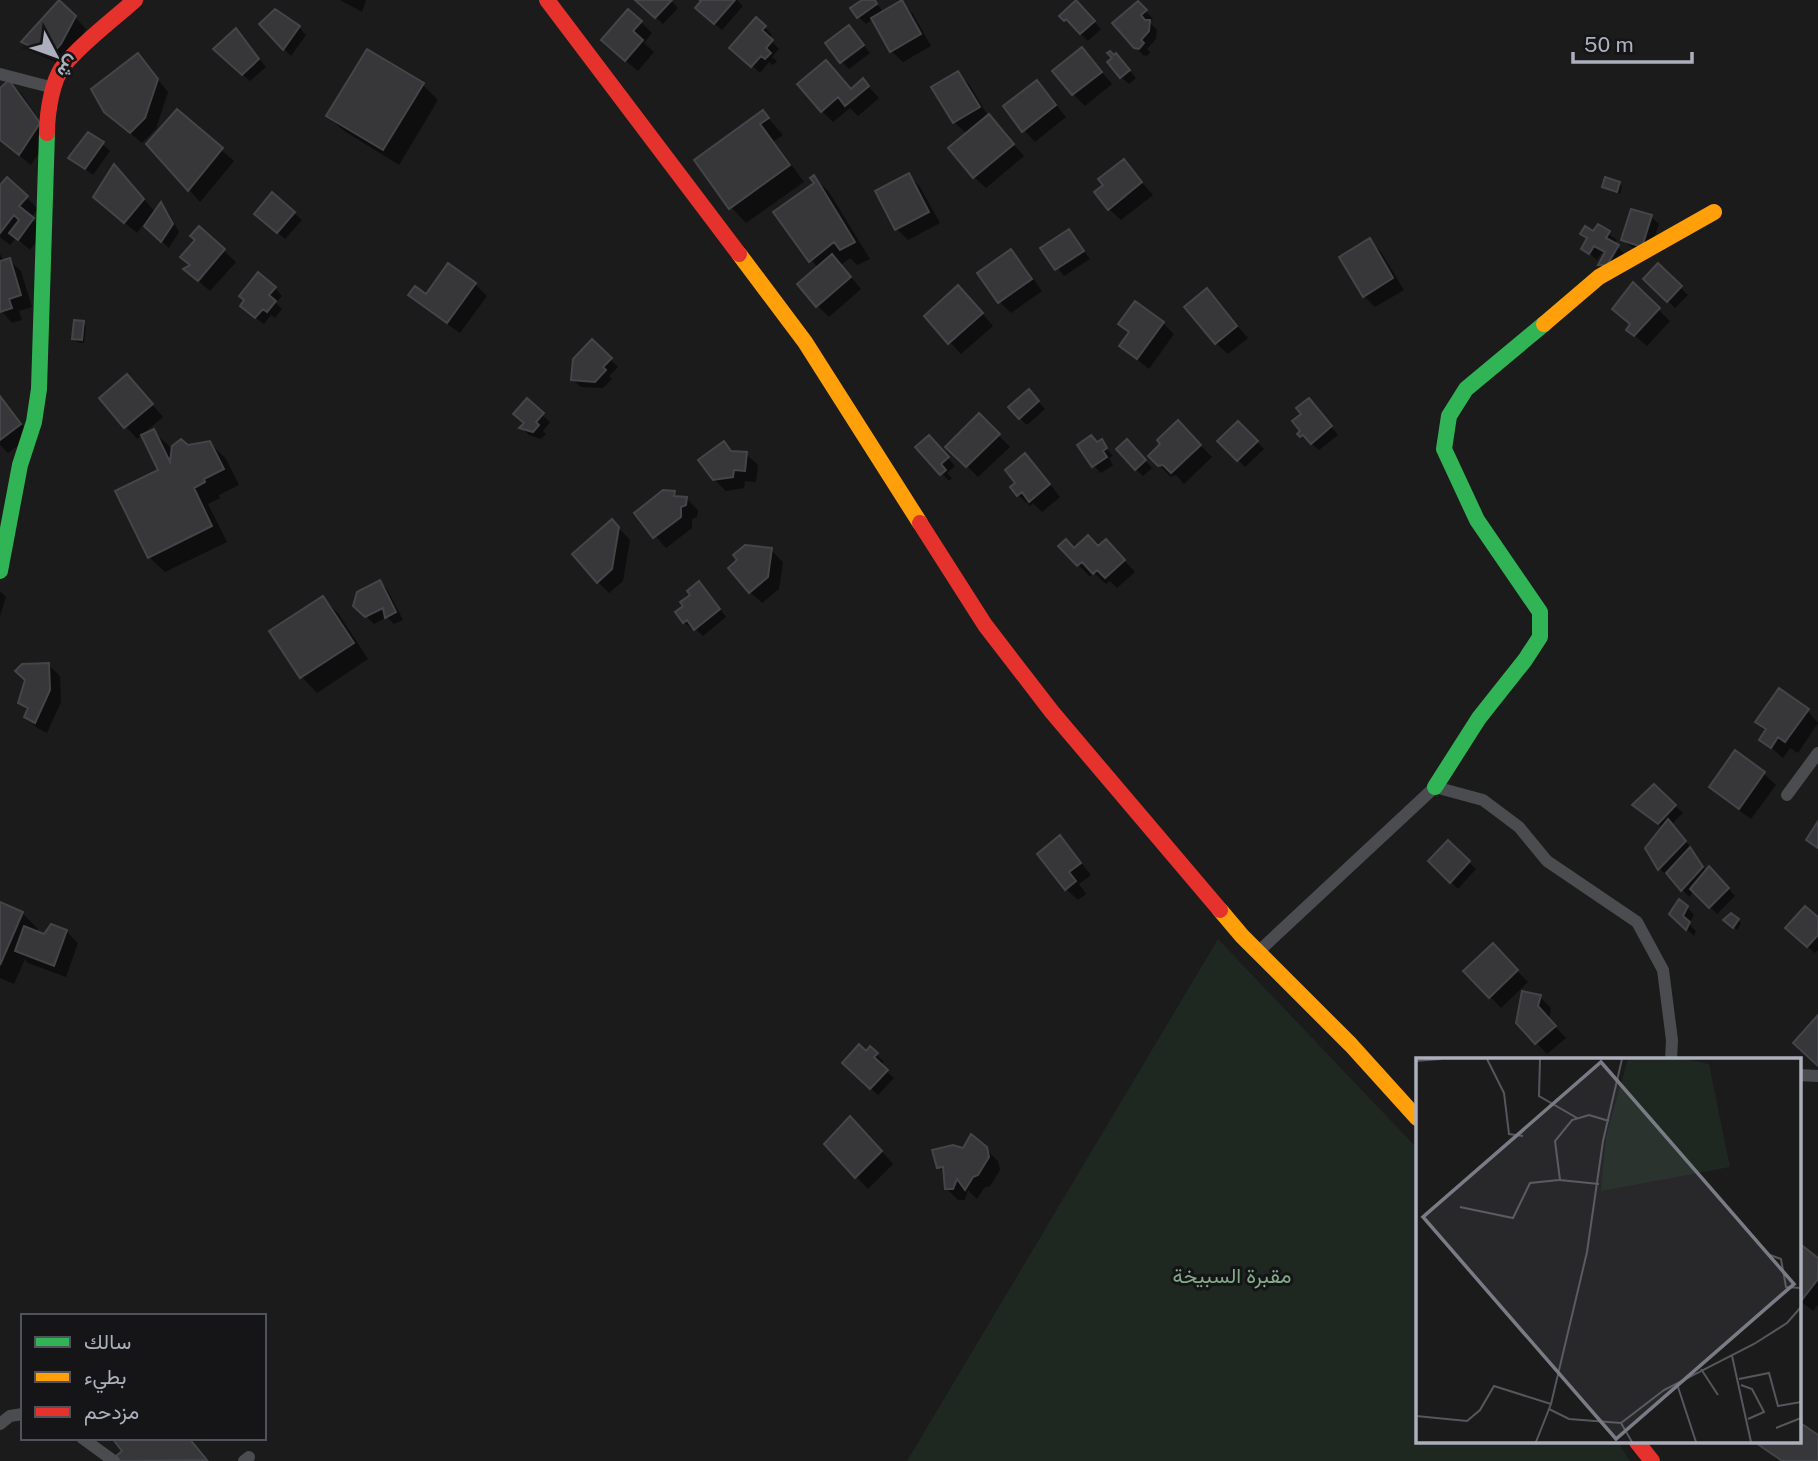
<svg xmlns="http://www.w3.org/2000/svg" width="1818" height="1461" viewBox="0 0 1818 1461" font-family="'Public Sans',Vazirmatn,sans-serif">
<style>
.green{fill:#1e2720}
.shadow{fill:#0007}
.building{fill:#37373a;stroke:#444548;stroke-width:2}
.lines{fill:none;stroke-linecap:round;stroke-linejoin:round}
.street{stroke:#4b4c4f;stroke-width:12}
.fast{stroke:#30b455;stroke-width:16}
.slow{stroke:#ff9f0a;stroke-width:16}
.jam{stroke:#e5322d;stroke-width:16}
.labels{text-anchor:middle;stroke-width:6;stroke-linejoin:round;paint-order:stroke}
.park-label{font-size:21px;fill:#81aa87;stroke:#151518}
.inset-road{fill:none;stroke:#55575c;stroke-width:2}
.view{fill:#797c85;fill-opacity:0.15;stroke:#797c85;stroke-width:3.5}
.inset-edge{fill:none;stroke:#acb0bd;stroke-width:3.5}
</style>
<rect width="100%" height="100%" fill="#1b1b1c"/>
<path class="green" d="M1218,939l199,209v294h201l12,19h-723z"/>
<path class="shadow" d="M340,0h26l-4,12z
M638,0h32l8,8 -15,16z
M701,0h36l6,6 -21,24 -18,-15z
M865,0h9l10,13 18,-10 11,11 18,32 -28,16 -12,-11 -18,-32 -7,5 -8,-8z
M60,1l26,28 -14,27 -8,10 -29,-13 -11,-11z
M1138,3l15,16 -4,3 8,8 -1,9 -9,10 3,3 -3,4 -4,-1 -8,-8z
M1083,10l18,19 -13,12 -27,-25z
M641,22l11,11 -8,10 10,9 -16,19 -23,-19z
M261,24l38,3 7,8 -15,21z
M765,27l7,8 -3,3 10,11 -7,8 5,4 -4,4 -4,-3 -9,11 -28,-26z
M849,27l21,26 -21,16 -7,-7z
M236,30l30,37 -16,14 -28,-25z
M1082,49l30,35 -27,22 -12,-12z
M138,55l30,37 -12,37 -14,14 -24,-20z
M1123,63l13,15 -7,6 -8,-7z
M957,73l12,11 19,32 36,40 -38,32 -12,-11 -7,-43 -13,-12 -21,-35z
M837,74l15,17 11,-10 16,17 -21,18 -8,-8 -17,14 -11,-11z
M9,82l12,11 29,43 -19,29 -31,-25v-50z
M1037,82l29,35 -31,25 -11,-12z
M423,85l15,15 -39,65 -55,-34 -16,-15z
M177,112l57,49 -34,41 -51,-58z
M763,112l20,23 -9,6 30,41 -58,41 -15,-16z
M102,144l8,7 -17,24 -23,-17z
M1124,162l29,33 -32,25 -12,-11 -4,-24z
M909,175l11,12 20,36 -32,17 -11,-11z
M814,177l15,15 41,67 -13,6 -7,-7 -9,7 20,24 -32,28 -12,-12 1,-37 -43,-55 41,-30z
M126,178l30,35 5,-8 7,7 11,20 -10,16 -25,-24 -7,9 -30,-25z
M1619,183l3,4 -2,7 -16,-7z
M0,188l26,9 12,12 -7,9 14,13 -15,19 -14,-12 -6,7 -10,-8z
M273,195l29,25 -17,19 -21,-18z
M1651,217l8,7 -10,29 -18,-6 -8,-7z
M1598,226l19,14 -3,4 11,10 -18,18 -7,-7 6,-11 -4,-2 -5,8 -14,-12 5,-8 -6,-6 12,-1z
M199,228l37,34 -26,29 -13,-11 -5,-14z
M1069,231l21,28 -26,17 -21,-27z
M1369,240l12,12 23,38 -29,17 -11,-11z
M1011,251l11,12 20,28 -31,22 -11,-11z
M0,254l4,7 5,-1 12,11 11,36 -13,4 3,9 -10,3 -12,-14z
M449,265l26,19 12,12 -27,37 -38,-27 -12,-11 17,1z
M1658,266l30,29 -13,13 -29,-29z
M1633,285l37,36 -23,25 -19,-16 3,-5 -17,-16z
M275,288l7,8 -6,7 6,6 -7,9 -4,-3 -7,9 -15,-11z
M1207,291l41,47 -20,16 -12,-11z
M970,299l23,27 -32,28 -35,-38z
M83,323l3,3 -2,17 -7,-1 -3,-3z
M1163,323l11,11 -25,35 -28,-23 9,-13 -9,-9z
M592,341l26,26 -9,9 3,3 -9,9 -22,-1 -8,-7z
M138,388l25,29 -26,22 -36,-41z
M0,397l31,39 -23,17 -8,-8z
M1036,399l9,10 -18,16 -7,-7z
M527,401l23,21 -7,9 3,3 -5,5 -12,-4 -7,-7 4,-4z
M1316,408l22,27 -19,15 -19,-16z
M979,416l31,31 -32,30 -30,-30z
M1178,423l34,34 -28,27 -8,-9 -5,2 -21,-21z
M1238,423l26,26 -19,18 -25,-26z
M153,431l16,15 3,8 16,-7 22,-4 16,16 13,26 -20,10 1,3 -12,6 19,38 -62,30 -16,-15 12,-86z
M1101,442l12,14 -4,2 4,7 -12,8 -7,-7 4,-22z
M723,443l10,9 13,2 12,11 -2,17 -11,-1 -1,7 -18,3 -12,-12z
M936,445l19,21 -8,7 5,5 -3,3 -31,-34z
M1135,449l17,19 -9,8 -7,-7z
M1037,467l23,30 -18,15 -9,-9 -3,3 -12,-11z
M674,493l5,5h7l12,12 -1,7 -5,2v9l-26,20 -30,-35z
M612,521l18,19 -7,41 -14,12 -11,-11z
M1061,546l13,4 24,-2 19,5 18,19 -18,16 -7,-7 -4,3 -12,-11 -4,4z
M771,550l12,12 -4,27 -17,14 -12,-11z
M380,582l7,7 16,31 -9,4 -7,-7 -13,7 -19,-19z
M0,591l6,6 -6,19z
M706,591l20,26 -23,19 -9,-9 -2,2 -8,-7z
M322,598l16,15 30,46 -51,34 -15,-16 -31,-46z
M49,665l11,11 1,26 -14,31 -10,-5 -11,-11 3,-6 -9,-8z
M1807,710l11,13 -20,30 -8,-5 -7,10 -22,-19 6,-8 -9,-9z
M1735,753l29,21 12,11 -25,34 -29,-21 -11,-11z
M1654,786l29,27 -12,12 21,24 15,23 10,3 18,21 -18,18 -23,-23 -5,6 -20,-23 -2,2 -7,-7 -13,-21 16,-20 -21,-16z
M1060,837l31,38 -12,9 7,10 -8,6 -12,-11z
M1448,842l28,27 -18,20 -28,-28z
M0,904l22,9 16,16 -2,4 8,3 22,-5 12,12 -12,34 -38,-14 -3,-4 -11,25 -14,-6z
M1687,907l7,8 -5,9 7,7 -2,5 -22,-22z
M1818,919v31l-3,3 -20,-18z
M1726,920h11l4,3 -4,7z
M1493,946l35,36 -27,26 -35,-37z
M1540,997l11,11 -2,12 17,18 -19,16 -29,-31z
M870,1049l14,13 -4,4 14,12 -16,17 -27,-25z
M862,1129l31,35 -25,25 -42,-45z
M986,1149l12,12 2,9 -10,16 -6,2 -7,11 -9,-9 -3,10h-7l-12,-12v-14l-8,-7 26,-16z
M1799,1245l19,16v44l-5,6 -14,-11z
M1799,1424l19,13v24h-39l-21,-18 41,-1z
M114,1438h77l18,23h-87l-4,-4 7,-6z"/>
<path class="building" d="M59,0l17,16 -15,28 -10,11 -30,-13z
M635,0h37l-17,18z
M699,0h36l-21,24 -19,-16 6,-7z
M862,0h13l2,4 -20,14 -7,-10z
M902,0l19,34 -31,18 -19,-34z
M1076,0l19,21 -15,13 -14,-15 -2,2 -5,-5z
M1138,1l9,9 -6,5 4,5h5l-1,11 -8,9 3,3 -5,6 -5,-1 -22,-25z
M275,9l25,17 -17,24 -24,-26z
M628,9l14,12 -9,10 10,9 -18,21 -24,-21z
M756,17l10,9 -4,4 11,10 -7,8 5,5 -6,6 -4,-3 -10,11 -22,-19z
M849,25l15,20 -24,18 -15,-20z
M236,28l23,31 -17,16 -29,-26z
M1082,47l20,25 -30,23 -20,-24z
M367,49l57,34 -41,67 -57,-34z
M1110,51l4,4 2,-2 14,17 -10,8 -13,-16 5,-4 -5,-5z
M138,53l20,26 -13,39 -15,15 -26,-21 -13,-23z
M826,60l25,29 12,-11 6,8 -24,20 -7,-9 -17,15 -24,-28z
M958,71l22,36 -27,16 -22,-36z
M9,80l31,43 -21,32 -19,-15v-52z
M1037,80l19,25 -34,27 -19,-26z
M177,109l46,39 -35,43 -42,-47z
M763,110l6,8 -9,6 30,41 -61,44 -35,-49z
M989,114l25,30 -41,34 -25,-30z
M88,132l16,10 -19,27 -17,-11z
M1124,159l18,23 -34,28 -14,-18 9,-7 -5,-6z
M114,164l30,35 -20,24 -31,-26z
M909,173l20,39 -34,18 -20,-39z
M814,175l41,67 -15,8 -6,-8 -25,20 -36,-50 41,-29 -4,-5z
M7,177l21,19 -9,10 15,12 -16,22 -9,-7 10,-13 -5,-5 -14,18v-48z
M1605,177l15,5 -3,10 -15,-5z
M272,192l23,20 -18,21 -23,-19z
M161,202l12,22 -12,18 -17,-16z
M1631,209l21,6 -10,32 -21,-7z
M1598,224l12,7 -4,7 13,7 -12,20h-9l7,-13 -11,-6 -5,8 -8,-5 6,-11 -7,-4 5,-8 8,5z
M199,226l26,23 -27,32 -15,-12 7,-4 -10,-8 15,-17 -5,-4z
M1069,229l15,22 -29,19 -15,-22z
M1370,238l23,40 -30,19 -24,-40z
M1011,249l21,30 -34,24 -21,-30z
M832,254l19,23 -35,30 -19,-23z
M10,258l11,37 -12,4 3,9 -12,4v-51z
M448,263l28,20 -29,40 -39,-28 7,-9 11,8z
M1658,263l24,23 -15,16 -24,-23z
M258,272l18,15 -7,8 7,6 -9,11 -4,-3 -8,9 -15,-12 4,-6 -5,-4z
M1633,282l27,26 -26,28 -8,-6 4,-6 -18,-15z
M958,285l25,28 -35,31 -24,-28z
M1207,288l30,38 -22,18 -31,-37z
M1135,301l29,21 -27,37 -18,-13 10,-14 -11,-8z
M74,320l10,1 -2,19 -10,-1z
M592,339l20,19 -9,9 3,3 -11,12 -24,-2 2,-21z
M127,374l26,30 -29,24 -25,-30z
M1029,389l10,12 -20,18 -11,-12z
M0,396l21,28 -21,16z
M527,398l17,15 -8,9 3,3 -6,7 -14,-4 5,-5 -11,-9z
M1309,398l23,28 -21,18 -8,-9 -3,2 -3,-3 3,-3 -8,-10 9,-7 -5,-6z
M979,413l21,21 -34,33 -21,-20z
M1178,420l23,25 -30,28 -8,-8 -5,1 -10,-10 12,-12 -3,-4z
M1238,421l20,20 -21,20 -20,-20z
M154,429l16,33 2,-16 9,-7 7,6 22,-4 14,28 -20,10 1,3 -11,6 18,38 -64,32 -33,-67 43,-21 -17,-35z
M929,435l20,22 -8,7 5,6 -6,5 -25,-28z
M1091,435l6,7 5,-3 5,9 -4,3 4,6 -15,10 -15,-22z
M1127,439l19,21 -11,10 -19,-21z
M724,441l7,10 16,1 -2,19 -11,-1 -1,7 -20,3 -15,-20z
M1025,453l25,31 -21,18 -7,-10 -5,4 -7,-9 5,-4 -10,-13z
M663,490l12,1 -1,5 13,1 -1,8 -5,2v10l-28,21 -19,-25z
M612,519l7,8 -7,42 -15,14 -25,-29z
M1088,535l10,11 8,-7 19,21 -20,18 -8,-8 -4,4 -11,-12 -5,4 -19,-20 8,-7 8,9z
M745,545l27,3 -4,29 -19,16 -21,-25 9,-8 -4,-5z
M380,580l16,32 -11,6 -2,-10 -18,9 -12,-11 4,-14z
M699,581l21,28 -26,21 -7,-10 -4,3 -8,-11 8,-6 -3,-4 10,-7 -3,-4z
M323,596l31,47 -54,35 -31,-47z
M49,663l1,27 -15,33 -11,-6 4,-9 -10,-5 7,-23 -10,-9 7,-7z
M1779,688l30,21 -24,33 -7,-5 -7,11 -12,-8 7,-11 -11,-7z
M1735,750l30,22 -26,37 -30,-22z
M1654,784l22,21 -18,19 -26,-19z
M1668,819l18,22 -28,29 -13,-22z
M1818,821v27l-12,-8z
M1060,835l21,28 -12,9 7,9 -11,9 -28,-36z
M1448,840l22,21 -20,22 -22,-22z
M1690,847l13,20 -22,24 -15,-18z
M1709,866l20,22 -20,20 -19,-19z
M1679,899l9,7 -5,10 7,6 -4,8 -17,-16z
M0,902l23,10 -23,53z
M1805,906l13,11v18l-11,12 -22,-19z
M1731,913l8,6 -6,9 -10,-8z
M51,924l16,6 -13,36 -39,-15 9,-25 20,8z
M1493,943l25,27 -29,28 -26,-27z
M1522,991l19,4 -3,11 18,20 -21,18 -19,-21z
M1818,1015v51l-25,-23z
M859,1044l7,7 4,-5 8,7 -4,4 14,13 -18,19 -28,-26z
M850,1116l32,35 -27,27 -31,-34z
M971,1134l16,13 2,10 -11,18 -5,2 -8,13 -8,-11 -4,10h-8l-2,-22 -6,1 -5,-18 21,-5 10,3z
M1799,1243l19,15v21l-17,22 -2,-2z
M1799,1422l19,13v26h-36l-26,-18 43,-1z
M112,1438h77l18,22 -88,1 -3,-5 6,-5z"/>
<g class="lines">
<path class="street" d="M0,74l54,14
M1787,795l31,-42
M1258,952l177,-165 48,13 36,27 28,34 90,61 26,48 9,70 -1,20
M1799,1075l19,1
M0,1424l10,-8 13,-2
M82,1438l32,23
M244,1461l5,-4"/>
<path class="fast" d="M0,571l20,-106 14,-43 5,-33 8,-256
M1435,787l44,-69 46,-58 15,-23v-25l-63,-92 -33,-71 5,-33 17,-27 78,-65"/>
<path class="slow" d="M739,254l66,88 115,181
M1544,324l55,-47 115,-65
M1220,910l22,26 109,109 66,73"/>
<path class="jam" d="M547,0l192,254
M47,133c0,-19 5,-55 18,-69 17,-21 49,-45 70,-64
M920,523l65,102 67,87 168,198
M1637,1442l15,19"/>
</g>
<g class="labels">
<g class="park-label">
<text x="1232" y="1283">مقبرة السبيخة</text>
</g>
</g>
<g transform="translate(1416 1058)">
<rect width="385" height="385" fill="#1b1b1c"/>
<path d="M212,1h57l24,5 21,103 -129,24 5,-54z" fill="#1e2720"/>
<path class="inset-road" d="M71,1l17,34 5,41 14,2M124,1l-1,37 38,22M0,3l25,-2M183,126l-39,-4 -5,-39 17,-21 17,-5 20,6M44,149l53,11 17,-35 29,-3M351,196l14,5 5,28 15,1M316,298l19,86M285,311l17,26M323,321l30,-6 9,33 23,-4M261,326l19,58M325,327l11,4 12,23 -16,7M133,351l20,10 52,4 43,-33 90,-46 33,-21 14,-16M0,358l51,5 13,-11 14,-24 57,18M205,365l11,19M360,370l25,-10M120,384l15,-38 36,-152 16,-111 19,-82"/>
<path class="view" d="M185,4l193,222 -178,155 -193,-222z"/>
<rect width="385" height="385" class="inset-edge"/>
</g>
<rect x="21" y="1314" width="245" height="126" fill="#151518" stroke="#51535a" stroke-width="2"/>
<rect x="35" y="1337" width="35" height="10" fill="#30b455" stroke="#51535a" stroke-width="2"/>
<text x="84" y="1349" font-size="21" fill="#acb0bd">سالك</text>
<rect x="35" y="1372" width="35" height="10" fill="#ff9f0a" stroke="#51535a" stroke-width="2"/>
<text x="84" y="1384" font-size="21" fill="#acb0bd">بطيء</text>
<rect x="35" y="1407" width="35" height="10" fill="#e5322d" stroke="#51535a" stroke-width="2"/>
<text x="84" y="1419" font-size="21" fill="#acb0bd">مزدحم</text>
<g transform="translate(56 56) rotate(131)" stroke="#151518" stroke-width="5" paint-order="stroke">
<path d="M0-5L12 26L0 18L-12 26Z" fill="#acb0bd"/>
<text y="-10" font-size="19" font-weight="bold" text-anchor="middle" fill="#acb0bd">ش</text>
</g>
<path d="M1573 52v10h119v-10" fill="none" stroke="#acb0bd" stroke-width="3.5"/>
<text x="1584" y="52" font-size="21" fill="#acb0bd" stroke="#151518" stroke-width="5" paint-order="stroke">50 m</text>
</svg>
